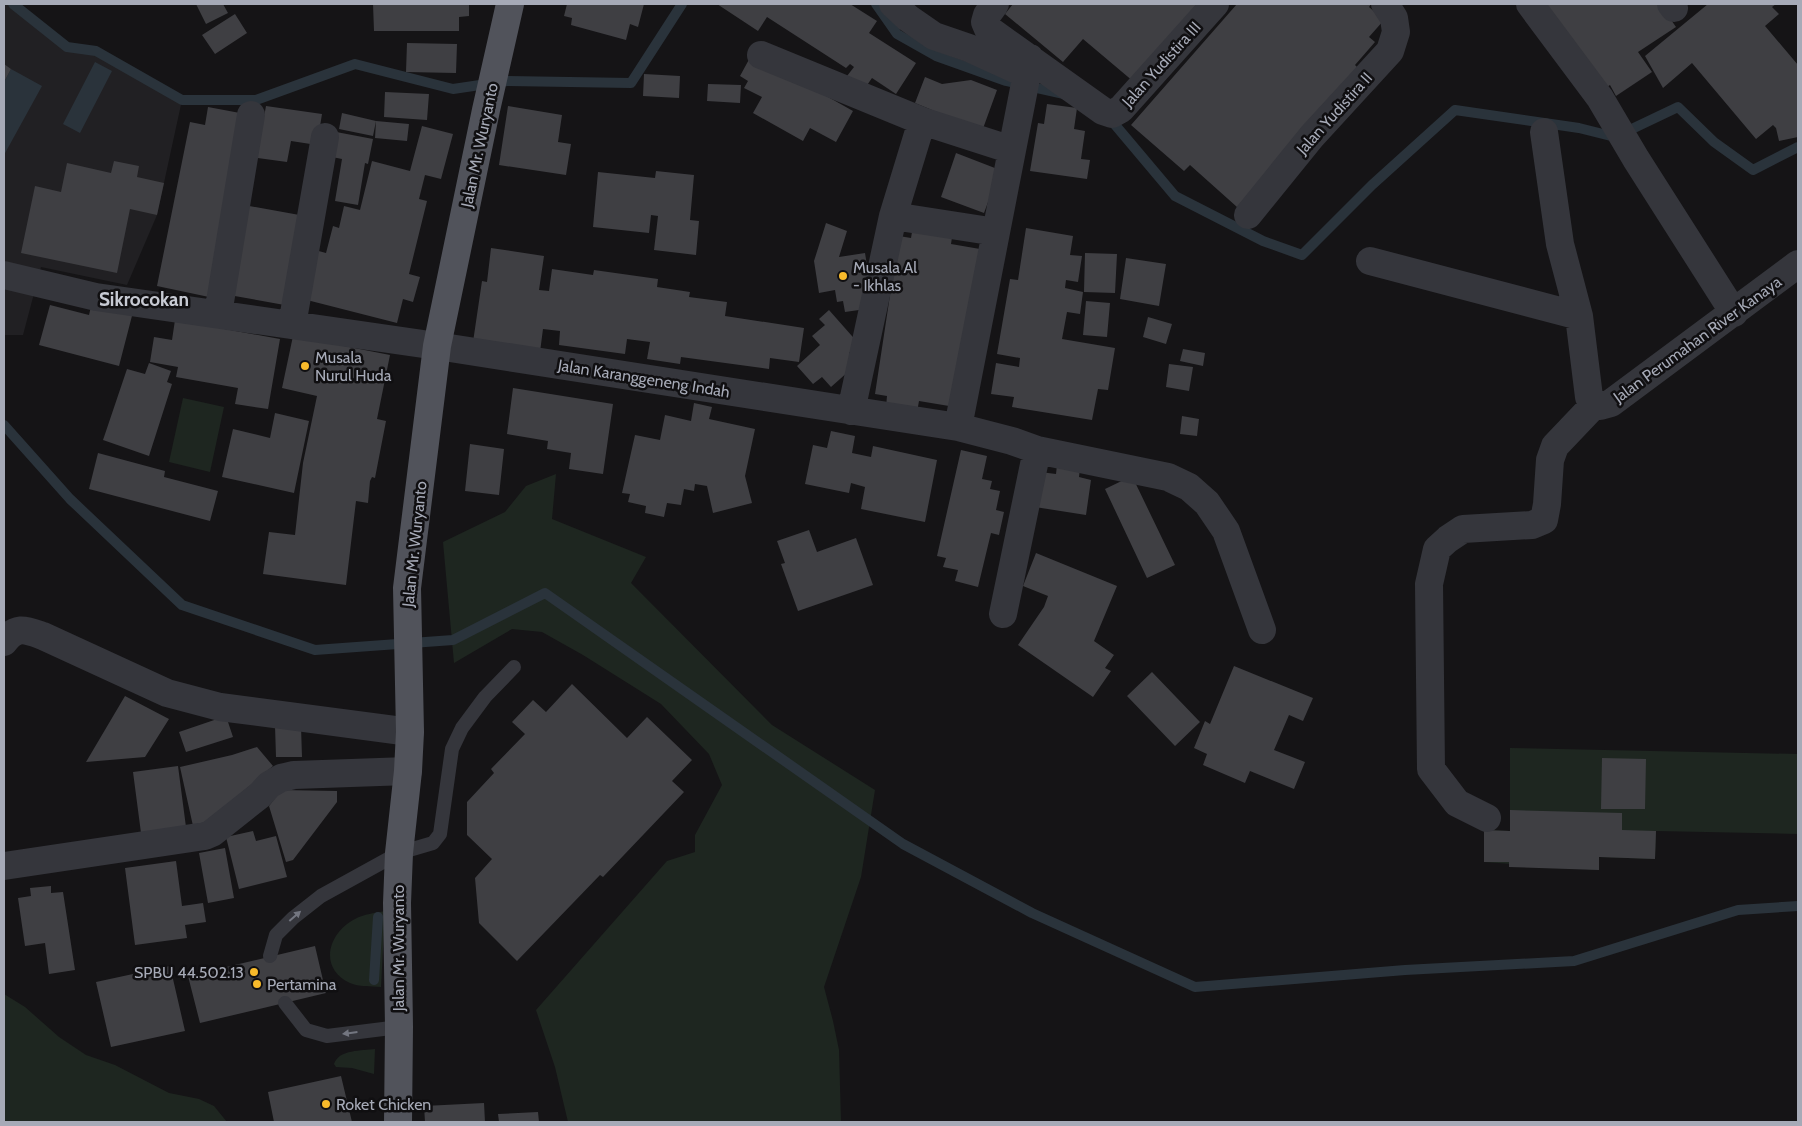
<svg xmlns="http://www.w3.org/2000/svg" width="1802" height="1126" viewBox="0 0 1802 1126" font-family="Cabin,sans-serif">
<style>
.built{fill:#212023}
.green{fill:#1e2620}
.water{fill:#2a333b}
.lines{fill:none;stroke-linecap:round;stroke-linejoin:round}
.stream{stroke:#2a333b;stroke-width:10}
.building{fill:#3f3f43}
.lane{stroke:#35363c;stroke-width:14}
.street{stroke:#35363c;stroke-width:28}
.primary{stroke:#51535b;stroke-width:28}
.oneway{fill:#737680}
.poi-dot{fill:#f8ba2b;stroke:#100f11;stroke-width:2}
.labels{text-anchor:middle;stroke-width:5;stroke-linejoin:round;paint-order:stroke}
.street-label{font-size:16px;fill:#a6aab7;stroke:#100f11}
.poi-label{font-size:16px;fill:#a6aab7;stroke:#100f11;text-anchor:start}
.quarter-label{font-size:19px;font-weight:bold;fill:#c7cad3;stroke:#100f11}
</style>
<rect width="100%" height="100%" fill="#151416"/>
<path class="built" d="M4,4h9l54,43 29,4 86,49 -25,115 -30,70 -86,-18 -18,68h-19z"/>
<path class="green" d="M183,398l41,9 -14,65 -41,-10z
M556,474l-4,45 94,38 -15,26 141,142 103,65 -14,87 -37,110 9,34 6,29 2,72h-273l-13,-55 -19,-57 131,-149 28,-9v-17l27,-50 -13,-31 -48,-50 -78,-49 -41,-23 -30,-3 -58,34 -11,-121 62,-30 21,-26z
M1510,748l288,6v80l-142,-3 -1,28 -56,-2v13l-115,-8v-32l26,1z
M385,911l-4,76c-11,-1 -22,0 -31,-4 -32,-15 -22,-50 5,-64 9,-5 20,-6 30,-8z
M4,994l21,13 34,30 27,18 29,10 54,28 30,6 15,7 13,16h-223z
M375,1049l-1,25 -22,-6 -16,-1 -2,-3c5,-15 28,-13 41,-15z"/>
<path class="water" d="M95,62l17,9 -32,62 -17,-9z
M11,69l31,17 -38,69v-73z"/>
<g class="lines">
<path class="stream" d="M13,4l54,43 29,4 86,49h74l99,-36 98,25 54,-8 124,2 51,-79
M876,4l21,30 39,22 70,25 57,13
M1106,118l5,2 64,76 88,45 39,14 70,-70 83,-75 124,18 36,9 63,-30 36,35 39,28 45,-23
M4,425l66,74 112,106 133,45 138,-10 92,-47 358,251 129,69 163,74 210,-17 169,-9 164,-51 60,-4
M374,980l4,-63"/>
</g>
<path class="building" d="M196,4h27l5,9 -22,11z
M373,4h96v12l-10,1v14h-85z
M567,4h77l-6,23 -8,-3 -4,16 -55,-15 1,-7 -8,-2z
M717,4h133l27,17 -8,12 47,30 -20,31 -24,-16 -7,10 -18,-12 7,-9 -4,-3 -4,4 -79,-51 -9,14z
M1013,4h186l-65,78 -51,-43 -20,23 -58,-48z
M1237,4h134l-2,3 15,13 -15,17 6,5 -20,23 4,4 -122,138 -47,-42 -6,6 -53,-46z
M1539,4h121l16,23 -38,25 14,20 -36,24 -6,-11 -12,8z
M1708,4h68l-4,3 7,7 -14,12 33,39v72l-19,4 -3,-13 -3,-3 -17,14 -64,-76 -29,25 -18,-32z
M235,14l12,19 -32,21 -13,-19z
M407,43l50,1 -1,29 -50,-1z
M752,54l101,57 -17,31 -26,-14 -7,13 -50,-28 9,-16 -18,-9 4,-7 -8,-5z
M4,64l7,5 -7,13z
M644,74l36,2 -1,22 -36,-2z
M925,77l17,7 29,-4 26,10 -16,44 -51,-19 2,-5 -17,-7z
M708,84l33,1 -1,18 -33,-2z
M385,92l44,2 -2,26 -43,-3z
M1047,104l30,4 -3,21 11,2 -4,28 9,1 -3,19 -57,-8 8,-48 6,1z
M266,106l56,8 -5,31 -26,-4 -4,21 -36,-5 13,-40z
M508,106l54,9 -4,27 13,2 -5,31 -67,-10z
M208,107l32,6 -31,184 -52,-11 33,-164 15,3z
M342,113l34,8 -3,15 -34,-7z
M376,121l33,3 -2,17 -32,-3z
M422,126l31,8 -12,45 -16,-4 -6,24 8,2 -18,73 11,3 -7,25 -10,-3 -6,24 -94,-24 12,-49 11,3 7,-27 6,2 5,-22 16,4 12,-49 38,10z
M331,131l42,8 -5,25 -3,-1 -7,42 -23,-4 7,-42 -15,-3z
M956,153l44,17 -16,43 -43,-16z
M114,161l25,5 -2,11 27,6 -7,32 -27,-6 -13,64 -96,-20 14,-67 26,6 6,-29 44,10z
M656,171l38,4 -4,45 9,1 -3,34 -42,-5 4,-34 -7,-1 -2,18 -56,-6 5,-55 57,6z
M244,205l61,11 -15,90 -61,-11z
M826,223l21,8 -8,26 26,-4 7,43 -6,13 -21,3 -2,-11 -6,1 -2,-12 -16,3 -5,-32z
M913,226l40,5 -2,13 29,5 -25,158 -36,-6 -2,11 -31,-5 1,-11 -12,-2 24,-158 12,2z
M1026,228l47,8 -3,19 12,1 -4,26 -12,-2 -1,8 18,4 -3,22 -13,-2 -5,27 53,9 -7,42 -10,-1 -6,31 -80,-13 2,-10 -23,-3 5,-31 23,4 1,-9 -23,-4 13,-75 8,1z
M491,248l53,8 -5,34 10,1 3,-22 41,6 1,-5 64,9 -1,8 33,5 -1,5 38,5 -2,14 79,12 -5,34 -29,-4 -1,11 -88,-12 -1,7 -33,-5 3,-17 -23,-3 -2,15 -66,-9 1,-14 -17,-2 -3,23 -67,-10 9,-61 5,1z
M1085,253l32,1 -2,39 -31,-1z
M1126,258l40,6 -7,42 -39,-7z
M1086,301l24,2 -3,34 -24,-2z
M92,302l41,10 -14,54 -80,-21 11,-40 39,10z
M829,310l30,34 -10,9 9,10 -27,24 -9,-10 -9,7 -16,-18 23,-21 -8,-9 13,-11 -6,-6z
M1148,317l24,7 -6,20 -23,-7z
M175,320l105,19 -12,70 -33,-5 3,-16 -62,-11 2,-10 -28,-5 4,-25 18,3z
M293,336l97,19 -13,64 9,2 -11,57 -3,-1 -2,4 -2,22 -12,-2 -10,84 -83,-11 6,-42 26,3 8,-72 14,-67 -35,-8z
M1183,349l22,4 -2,13 -23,-5z
M149,363l22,8 -4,11 5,2 -23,72 -46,-16 24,-71 18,5z
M1169,364l24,3 -4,24 -23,-4z
M513,388l100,16 -10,70 -34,-5 2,-16 -24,-4 1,-8 -41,-7z
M694,403l18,4 -3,12 46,10 -10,47 7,27 -39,10 -6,-27 -12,-2 -1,7 -10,-2 -3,16 -14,-2 -3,14 -19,-4 1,-7 -18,-4 2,-8 -8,-1 13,-58 25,5 5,-25 26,6z
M275,413l34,8 -15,72 -72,-16 11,-48 37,9z
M1182,416l17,3 -2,17 -17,-2z
M831,431l24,5 -3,17 19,4 2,-11 64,14 -12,62 -64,-13 4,-22 -14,-4 -2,10 -44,-9 8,-39 14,3z
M470,444l34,5 -5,46 -34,-4z
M961,450l26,6 -5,23 10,2 -2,8 10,2 -4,19 8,2 -5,23 -8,-2 -13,54 -23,-6 3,-11 -15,-3 3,-9 -9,-2z
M98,453l67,18 -1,6 54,14 -8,30 -121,-32z
M1057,465l23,3 -1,9 12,3 -5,35 -51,-8 5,-35 16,2z
M1132,476l43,89 -28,13 -42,-89z
M809,530l8,22 39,-14 17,47 -75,26 -17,-47 4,-1 -8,-22z
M1036,553l81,33 -23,55 20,14 -9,13 6,3 -18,26 -75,-52 26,-38 4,-11 -25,-10z
M1234,666l79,32 -10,23 -14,-6 -15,35 31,12 -11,27 -44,-18 -5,12 -42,-18 4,-11 -13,-6 11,-27 5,3z
M1152,672l48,50 -25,24 -48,-50z
M572,684l55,54 20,-21 45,43 -20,21 12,11 -81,85 -3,-2 -83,86 -38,-38 -4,-45 17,-19 -25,-24v-33l27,-29 -3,-4 34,-35 -13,-12 21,-22 13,12z
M125,696l44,23 -24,38 -59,5z
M226,716l7,21 -47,15 -7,-20z
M275,726h26l1,31h-26z
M257,747l16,19 -33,28 -28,28 -19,4 -13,-59 52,-12z
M1602,758l44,1 -1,50h-44z
M178,766l8,61 -45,6 -8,-61z
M281,790l56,1v11l-44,58 -7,2 -17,-56z
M1510,810l112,3v17l34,1 -1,28 -56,-2v13l-90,-3v-5h-25v-32l26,1z
M253,831l3,10 20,-5 11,41 -48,12 -13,-52z
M225,848l9,50 -26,5 -9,-50z
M176,861l6,45 21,-3 3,19 -21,3 2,13 -52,7 -10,-77z
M51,886v7l12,-1 12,78 -26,4 -4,-31 -20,3 -7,-48 13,-2 -1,-8z
M315,946l11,47 -126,30 -12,-47z
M170,966l15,65 -74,16 -15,-65z
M341,1076l11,46h-78l-6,-30z
M484,1103l1,19h-60l-1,-16z
M538,1112l1,10h-40l-1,-8z"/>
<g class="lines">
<path class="lane" d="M270,956l6,-21 17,-17 28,-22 78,-43 34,-10 7,-9 12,-85 10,-21 23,-31 29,-30
M285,1003l21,27 21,6 72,-9"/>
<path class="street" d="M893,4l15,14 26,18 35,12 57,26
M995,4l-8,11 -2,7 3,7 115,82 9,3 9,-5 94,-105
M1530,4l70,94 36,61 98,154
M1671,4l3,4
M761,55l161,66 90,29
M1544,132l16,112 19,72 10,81 5,8 6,1 11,-3 187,-139
M1248,215l64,-79 78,-85 6,-19 -2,-14 -9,-14
M893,216l103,16
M1370,261l209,55
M4,275l92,22 341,49 521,81 54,14 25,9 -34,164
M218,314l33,-199
M292,325l33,-188
M851,411l42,-195 29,-95
M958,427l72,-369
M1037,450l131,27 21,10 18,16 19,28 36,99
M4,642c12,-17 22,-12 39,-6l124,57 53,14 190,25
M1487,818l-30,-15 -26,-34 -2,-185 8,-35 11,-10 15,-10 69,-4 12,-5 3,-16 3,-44 5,-14 39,-41
M4,866l201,-30 7,-3 48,-38 9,-10 12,-7 13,-3 114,-4"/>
<path class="primary" d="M398,1122l1,-95 -2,-124 2,-50 9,-82 2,-39 -3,-144 30,-242 49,-236 24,-106"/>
</g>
<defs><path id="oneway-solid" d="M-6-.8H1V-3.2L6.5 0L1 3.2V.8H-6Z" transform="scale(1.25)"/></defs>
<g class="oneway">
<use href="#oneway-solid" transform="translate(295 916) rotate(-41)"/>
<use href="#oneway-solid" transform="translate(350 1033) rotate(173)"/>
</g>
<g class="poi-dot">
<circle cx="843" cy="276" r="5"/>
<circle cx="305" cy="366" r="5"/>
<circle cx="254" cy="972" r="5"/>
<circle cx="257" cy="984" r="5"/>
<circle cx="326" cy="1104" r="5"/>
</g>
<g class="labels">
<g class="street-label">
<text transform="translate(1161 64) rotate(-48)" y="6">Jalan Yudistira III</text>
<text transform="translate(1334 113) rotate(-48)" y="6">Jalan Yudistira II</text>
<text transform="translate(479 145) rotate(-78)" y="6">Jalan Mr. Wuryanto</text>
<text transform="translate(1697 339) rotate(-36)" y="6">Jalan Perumahan River Kanaya</text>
<text transform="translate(644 378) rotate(9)" y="6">Jalan Karanggeneng Indah</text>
<text transform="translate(414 544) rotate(-84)" y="6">Jalan Mr. Wuryanto</text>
<text transform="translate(398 948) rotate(-90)" y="6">Jalan Mr. Wuryanto</text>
</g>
<g class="poi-label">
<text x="853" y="273">Musala Al<tspan x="853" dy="18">- Ikhlas</tspan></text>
<text x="315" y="363">Musala<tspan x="315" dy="18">Nurul Huda</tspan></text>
<text x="244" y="978" text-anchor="end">SPBU 44.502.13</text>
<text x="267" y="990">Pertamina</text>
<text x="336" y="1110">Roket Chicken</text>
</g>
<g class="quarter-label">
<text x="144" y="306">Sikrocokan</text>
</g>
</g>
<rect width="1802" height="1126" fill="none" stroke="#a6aab7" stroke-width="10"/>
</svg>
